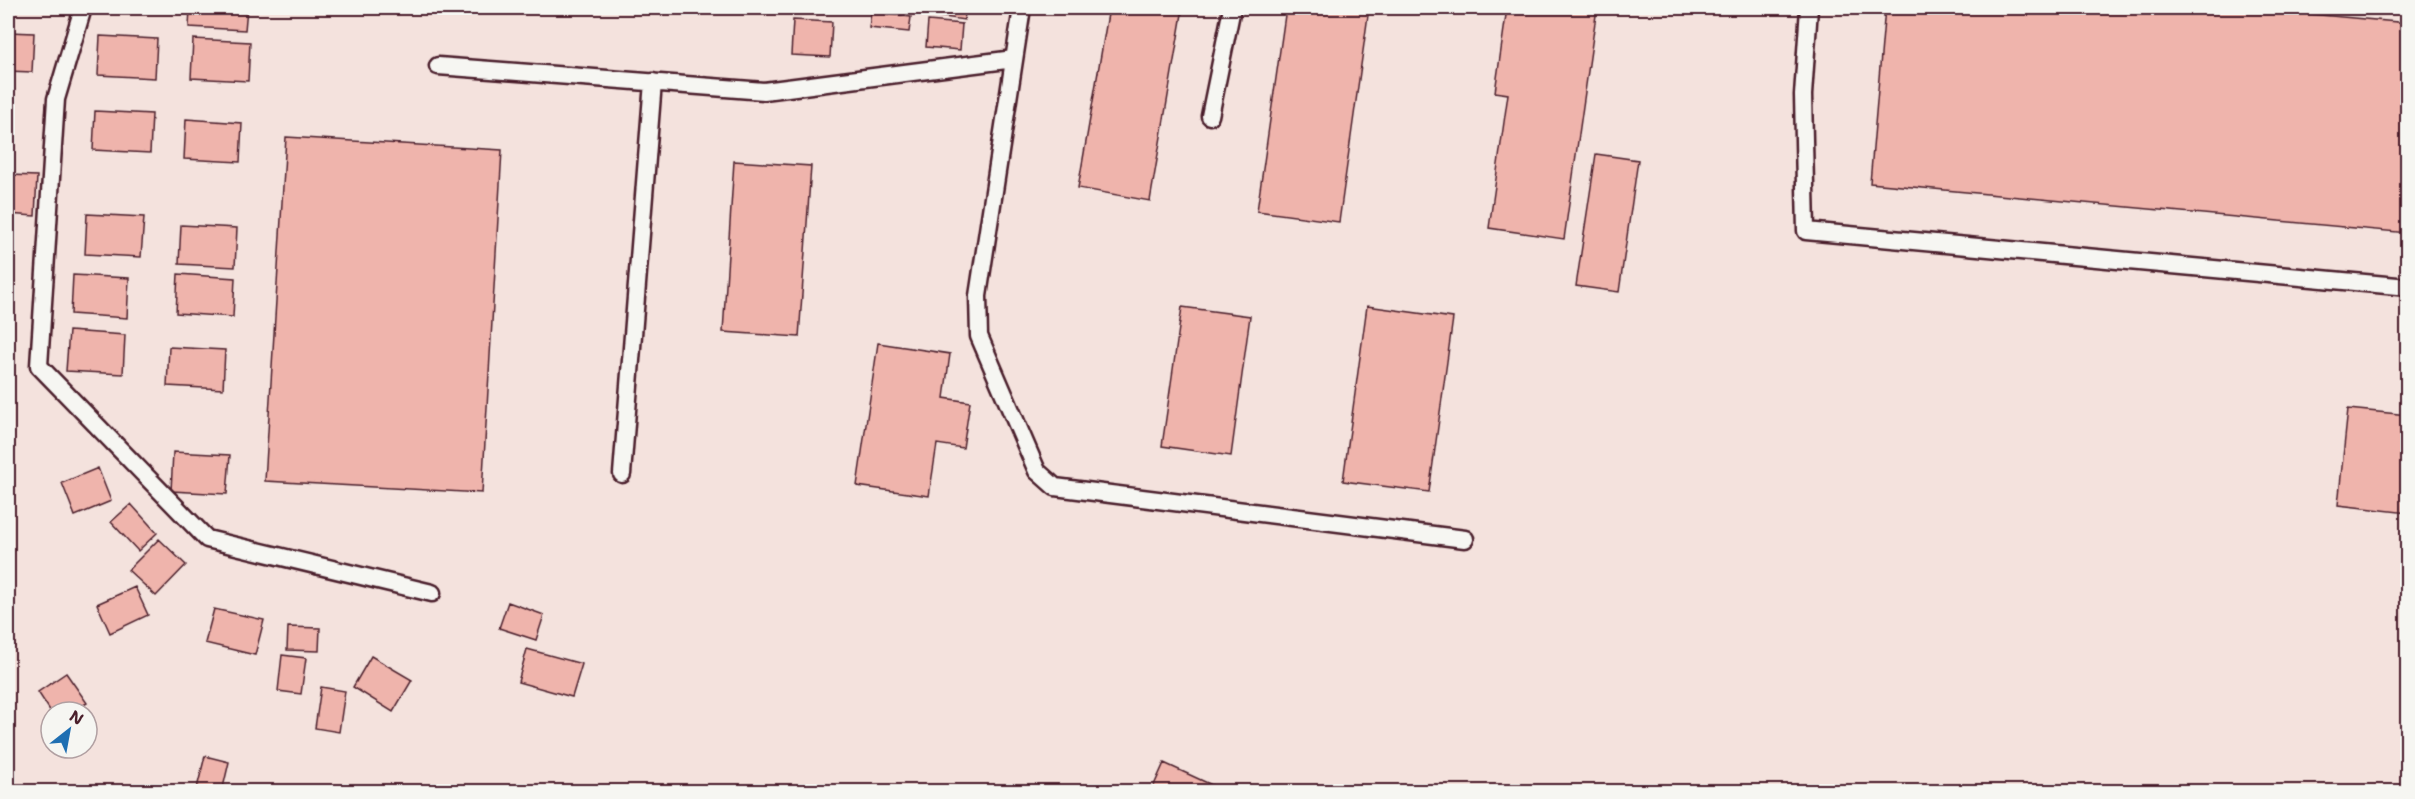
<svg xmlns="http://www.w3.org/2000/svg" width="2415" height="799" viewBox="0 0 2415 799" font-family="'Shantell Sans',sans-serif">
<style>
.built{fill:#f4e2dd;fill-rule:evenodd}
.building{fill:#efb4ac;stroke:#4a1f2b;stroke-width:1.5}
.lines{fill:none;stroke-linecap:round;stroke-linejoin:round}
.service-casing{stroke:#4a1f2b;stroke-width:21}
.service{stroke:#f6f6f2;stroke-width:16}
</style>
<rect width="100%" height="100%" fill="#f6f6f2"/>
<filter id="ink" filterUnits="userSpaceOnUse"><feTurbulence type="fractalNoise" baseFrequency=".0167" numOctaves="2"/><feDisplacementMap in="SourceGraphic" scale="12" xChannelSelector="R" yChannelSelector="G"/><feConvolveMatrix kernelMatrix="1 2 1 2 8 2 1 2 1" color-interpolation-filters="sRGB"/></filter>
<g filter="url(#ink)">
<path class="built" d="M8,8h2399v783h-2399zM51,712h36v36h-36z"/>
<path class="building" d="M190,8h57l-2,22 -56,-3z
M925,8h41l-2,12 -40,-6z
M1109,8h74l-33,193 -72,-13z
M1286,8h83l-30,214 -82,-11z
M1507,8h90l-33,231 -75,-11 19,-134 -13,-2z
M1885,8h358l165,15v210l-538,-50z
M871,12l40,5 -2,15 -40,-4z
M793,20l39,2 -2,35 -39,-2z
M928,21l34,3 -2,26 -34,-3z
M8,32l26,1 -2,39 -24,-1z
M100,36l57,3 -2,39 -57,-3z
M193,39l57,3 -2,39 -57,-3z
M95,111l57,3 -2,39 -57,-3z
M186,119l56,4 -2,39 -56,-3z
M286,137l216,13 -20,343 -217,-12z
M1596,154l42,6 -19,132 -43,-6z
M734,161l77,5 -12,171 -76,-5z
M8,175l29,1 -2,40 -27,-2z
M87,214l57,3 -3,40 -56,-3z
M181,225l56,3 -2,39 -56,-3z
M178,274l57,4 -2,39 -57,-4z
M73,275l56,3 -2,40 -56,-4z
M1367,306l86,12 -24,174 -86,-11z
M1182,307l68,9 -19,140 -69,-10z
M69,331l56,4 -2,39 -57,-3z
M878,343l72,11 -6,44 26,4 -7,46 -26,-4 -8,52 -72,-10z
M169,347l56,3 -2,39 -56,-3z
M2348,409l60,6v98l-70,-8z
M173,452l57,3 -3,39 -56,-3z
M98,468l13,33 -36,15 -13,-33z
M131,504l26,29 -19,18 -27,-29z
M159,539l27,26 -30,31 -28,-26z
M135,587l13,28 -38,18 -13,-29z
M508,602l36,13 -8,25 -37,-12z
M214,609l50,11 -9,35 -50,-12z
M288,627l32,1 -1,23 -32,-1z
M527,649l55,15 -10,33 -54,-15z
M282,655l24,3 -5,36 -23,-3z
M371,656l41,24 -19,32 -40,-25z
M66,673l21,30 -14,9h-22l-13,-20z
M321,687l24,4 -6,41 -24,-4z
M205,756l24,6 -7,30h-26z
M1164,763l63,29h-76z"/>
<g class="lines">
<g class="service-casing">
<path id="service" d="M83,8l-27,91 -17,267 168,173 225,54
M1022,8l-44,288 1,40 58,135 18,16 410,52
M1809,8l-6,87 3,136 602,56
M438,66l326,25 250,-32
M1210,116l22,-108
M622,474l31,-392"/>
</g>
<use href="#service" class="service"/>
</g>
</g>
<rect width="2415" height="799" fill="none" stroke="#f6f6f2" stroke-width="30"/>
<rect x="15" y="15" width="2385" height="769" fill="none" stroke="#4a1f2b" stroke-width="2" filter="url(#ink)"/>
<g transform="translate(69 730) rotate(31)"><circle r="28" fill="#f6f6f2" stroke="#b1a0a2" stroke-width="1.5"/>
<path d="M0-4.5L10 22L0 15L-10 22Z" fill="#1f6fb2"/>
<text y="-9" font-size="16" font-weight="bold" text-anchor="middle" fill="#4a1f2b">N</text>
</g>
</svg>
